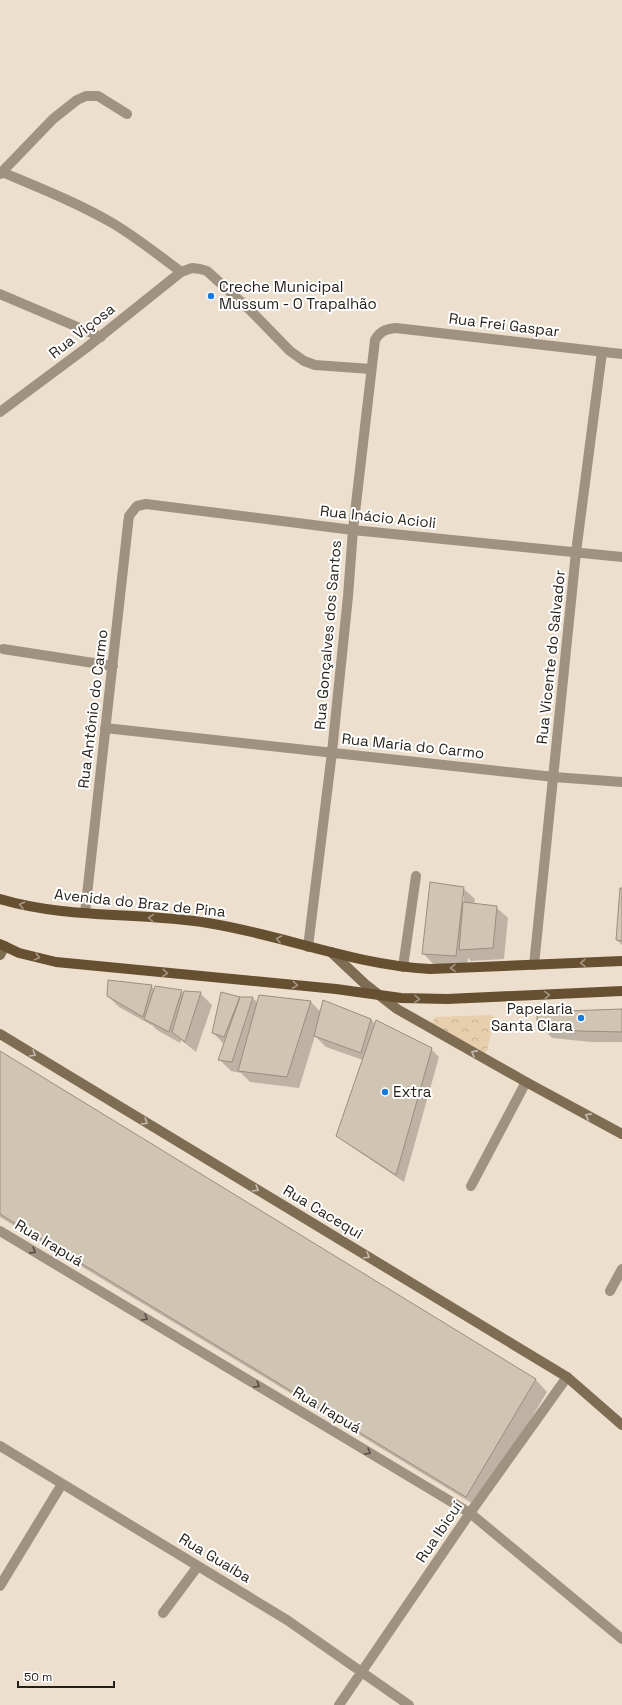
<svg xmlns="http://www.w3.org/2000/svg" width="622" height="1705" viewBox="0 0 622 1705" font-family="'Space Grotesk',sans-serif">
<style>
.park{fill:url(#park-crowns)}
.shadow{fill:#0003;fill-rule:evenodd}
.building{fill:#d0c4b3;stroke:#9a8e7e}
.lines{fill:none;stroke-linecap:round;stroke-linejoin:round}
.minor{stroke:#9f9281;stroke-width:10}
.secondary{stroke:#7e6c53;stroke-width:10}
.primary{stroke:#675032;stroke-width:10}
.oneway{stroke:#a49684}
.oneway2{stroke:#c5bdb2}
.oneway3{stroke:#554d43}
.poi-dot{fill:#177be3;stroke:#fff;stroke-width:1.5}
.labels{text-anchor:middle;stroke-width:4;stroke-linejoin:round;paint-order:stroke}
.poi-label{font-size:15px;fill:#241f19;stroke:#fff;text-anchor:start}
.street-label{font-size:15px;fill:#241f19;stroke:#fff}
</style>
<defs>
<pattern id="park-crowns" width="20" height="18" patternUnits="userSpaceOnUse"><rect width="20" height="18" fill="#e7cead"/><path d="M2 6a3 3 0 1 1 6 0M12 15a3 3 0 1 1 6 0" fill="none" stroke="#c6b094"/></pattern>
</defs>
<rect width="100%" height="100%" fill="#eddfce"/>
<path class="park" d="M491,1015l6,3 -4,9 -6,23 -2,3 -53,-29 3,-7z"/>
<path class="shadow" d="M463,888l12,11 -1,6 22,2 12,11 -4,41 -33,2 -3,-3 -1,9 -33,-2 -11,-12zM462,896h2l-1,11h-2z
M622,889v56l-5,-5z
M151,986l4,4 26,1 3,3 16,-1 12,12 -16,47 -15,-12 -1,3 -23,-13 -4,-4 -34,-19 -11,-11z
M260,996l51,6 10,10 3,-10 47,17 4,5 56,25 8,8 -35,125 -58,-39 -8,-8 25,-75 -37,-13 -11,-11 -16,52 -49,-6 -9,-9 -10,-2 -11,-11 5,-15 -12,-12 27,-35h13l5,5z
M622,1010v32h-31l-39,-4 -11,-12z
M0,1052l536,328 11,12 -69,115 -478,-290z"/>
<path class="building" d="M430,882l34,5 -8,69 -34,-2z
M620,888h2v53l-6,-1z
M463,902l34,4 -4,42 -34,2z
M108,980l44,5 -9,32 -36,-21z
M155,986l27,4 -13,42 -25,-13z
M184,991l17,1 -16,50 -13,-10z
M221,992l19,5 -16,40 -12,-4z
M259,995l52,6 -24,76 -49,-6z
M240,997h13l-21,65 -14,-2z
M323,1000l48,19 -10,34 -47,-17z
M622,1009v23l-43,-1 -39,-4 -3,-6v-9z
M376,1020l56,28 -36,127 -60,-39z
M0,1051l536,328 -70,118 -466,-283z"/>
<g class="lines">
<path class="minor" d="M2,172c38,16 76,31 112,52 23,14 45,31 67,48
M0,174l53,-55 24,-19 9,-4h12l29,18
M0,294l101,43
M0,412l86,-64 95,-76 11,-4 8,1 7,2 43,39 40,41 14,10 11,4 56,4
M3,649l110,17
M105,728l449,49 68,5
M85,913l43,-389 1,-8 8,-10 9,-2 207,26 269,27
M308,947l24,-195 16,-156 5,-66 22,-190c5,-9 11,-11 21,-12l226,26
M534,965l42,-413 26,-200
M403,967l13,-91
M471,1186l55,-104
M0,1231l470,282 152,126
M610,1291l12,-22
M0,1446l287,174 122,85
M0,1586l62,-102
M163,1613l35,-47
M339,1705l131,-192 97,-136"/>
<path class="secondary" d="M331,952l34,32 32,25 129,73 96,52
M0,955l5,-9
M0,1034l567,343 55,48"/>
<path class="primary" d="M0,899c67,20 139,13 208,24 75,12 146,42 222,46l192,-8
M0,944l19,9 37,9 280,27 65,9 46,1 175,-8"/>
</g>
<defs><path id="oneway-chevron" d="M-2-3.5L2.5 0L-2 3.5" fill="none" stroke-width="1.6" stroke-linecap="round" stroke-linejoin="round"/></defs>
<g class="oneway">
<use href="#oneway-chevron" transform="translate(22 905) rotate(-168)"/>
<use href="#oneway-chevron" transform="translate(151 918) rotate(-175)"/>
<use href="#oneway-chevron" transform="translate(279 939) rotate(-166)"/>
<use href="#oneway-chevron" transform="translate(37 957) rotate(15)"/>
<use href="#oneway-chevron" transform="translate(583 963) rotate(177)"/>
<use href="#oneway-chevron" transform="translate(453 968) rotate(178)"/>
<use href="#oneway-chevron" transform="translate(165 973) rotate(5)"/>
<use href="#oneway-chevron" transform="translate(295 985) rotate(6)"/>
<use href="#oneway-chevron" transform="translate(547 995) rotate(-3)"/>
<use href="#oneway-chevron" transform="translate(417 999) rotate(1)"/>
</g>
<g class="oneway2">
<use href="#oneway-chevron" transform="translate(474 1053) rotate(-151)"/>
<use href="#oneway-chevron" transform="translate(33 1054) rotate(31)"/>
<use href="#oneway-chevron" transform="translate(588 1116) rotate(-152)"/>
<use href="#oneway-chevron" transform="translate(145 1122) rotate(31)"/>
<use href="#oneway-chevron" transform="translate(256 1189) rotate(31)"/>
<use href="#oneway-chevron" transform="translate(367 1256) rotate(31)"/>
</g>
<g class="oneway3">
<use href="#oneway-chevron" transform="translate(33 1251) rotate(31)"/>
<use href="#oneway-chevron" transform="translate(145 1318) rotate(31)"/>
<use href="#oneway-chevron" transform="translate(257 1385) rotate(31)"/>
<use href="#oneway-chevron" transform="translate(368 1452) rotate(31)"/>
</g>
<g class="poi-dot">
<circle cx="211" cy="296" r="4"/>
<circle cx="581" cy="1018" r="4"/>
<circle cx="385" cy="1092" r="4"/>
</g>
<g class="labels">
<g class="poi-label">
<text x="219" y="292">Creche Municipal<tspan x="219" dy="17">Mussum - O Trapalhão</tspan></text>
<text x="573" y="1014" text-anchor="end">Papelaria<tspan x="573" dy="17">Santa Clara</tspan></text>
<text x="393" y="1097">Extra</text>
</g>
<g class="street-label">
<text transform="translate(504 325) rotate(7)" y="5">Rua Frei Gaspar</text>
<text transform="translate(82 331) rotate(-38)" y="5">Rua Viçosa</text>
<text transform="translate(378 517) rotate(6)" y="5">Rua Inácio Acioli</text>
<text transform="translate(328 635) rotate(-85)" y="5">Rua Gonçalves dos Santos</text>
<text transform="translate(551 657) rotate(-84)" y="5">Rua Vicente do Salvador</text>
<text transform="translate(93 709) rotate(-83)" y="5">Rua Antônio do Carmo</text>
<text transform="translate(413 746) rotate(6)" y="5">Rua Maria do Carmo</text>
<text transform="translate(140 903) rotate(6)" y="5">Avenida do Braz de Pina</text>
<text transform="translate(323 1212) rotate(31)" y="5">Rua Cacequi</text>
<text transform="translate(49 1243) rotate(31)" y="5">Rua Irapuá</text>
<text transform="translate(327 1410) rotate(31)" y="5">Rua Irapuá</text>
<text transform="translate(439 1532) rotate(-56)" y="5">Rua Ibicuí</text>
<text transform="translate(215 1558) rotate(31)" y="5">Rua Guaíba</text>
</g>
</g>
<path d="M18 1681v6h96v-6" fill="none" stroke="#241f19" stroke-width="2"/>
<text x="24" y="1681" font-size="12" fill="#241f19" stroke="#ffffff" stroke-width="3" paint-order="stroke">50 m</text>
</svg>
